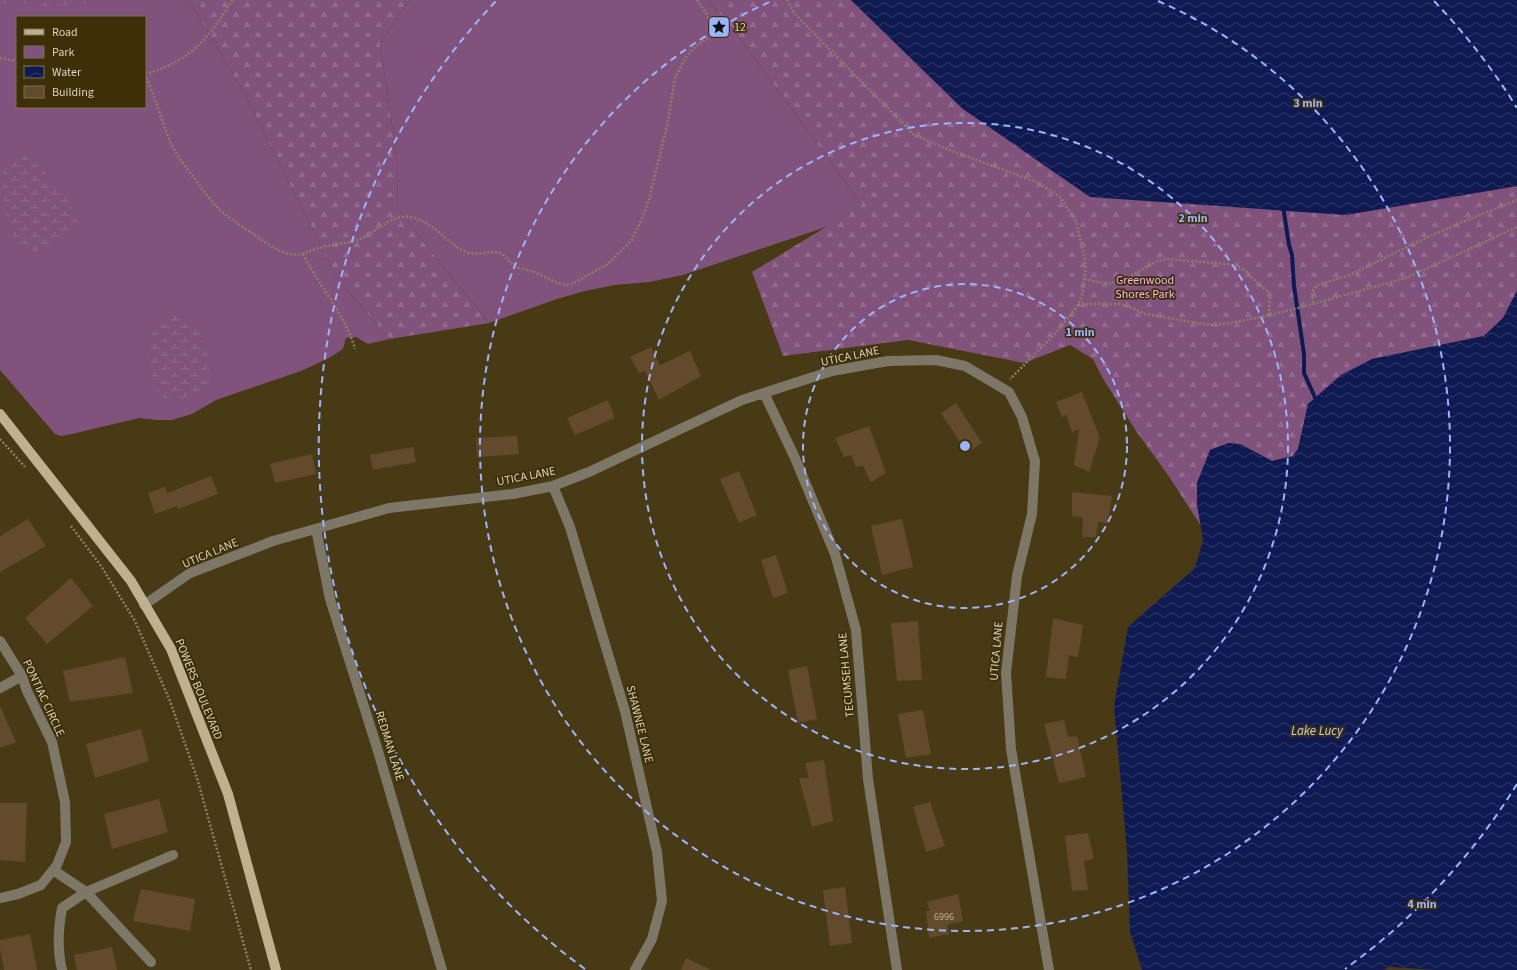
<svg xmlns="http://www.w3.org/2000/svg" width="1517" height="970" viewBox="0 0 1517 970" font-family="'Source Sans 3',sans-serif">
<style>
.green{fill:#80527c;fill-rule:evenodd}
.forest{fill:url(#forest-firs)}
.wetland{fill:url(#wetland-marsh)}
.water{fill:url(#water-waves)}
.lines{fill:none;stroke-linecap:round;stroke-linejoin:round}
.stream{stroke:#0f1a52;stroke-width:4}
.building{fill:#644a2c}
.path{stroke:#8b8163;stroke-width:2.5;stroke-dasharray:2 2;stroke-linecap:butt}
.minor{stroke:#7d7767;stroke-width:10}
.major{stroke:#bfb190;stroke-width:10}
.ring{fill:none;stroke:#9bb4fd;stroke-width:2;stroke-dasharray:7 5}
.labels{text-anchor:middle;stroke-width:3.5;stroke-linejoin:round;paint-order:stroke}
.number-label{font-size:10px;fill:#bcb19a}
.poi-label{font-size:12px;fill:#dad3be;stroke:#3d2f08;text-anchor:start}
.park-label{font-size:12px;fill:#f8b7f2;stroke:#3d2f08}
.street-label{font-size:12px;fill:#dad3be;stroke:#3d2f08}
.water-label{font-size:13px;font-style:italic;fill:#bfcdf1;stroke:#3d2f08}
.centre{fill:#9bb4fd;stroke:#3d2f08;stroke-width:2}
.ring-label{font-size:12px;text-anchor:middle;font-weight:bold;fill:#9bb4fd;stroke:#3d2f08;stroke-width:3.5;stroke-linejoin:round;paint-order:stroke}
</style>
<defs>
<pattern id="forest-firs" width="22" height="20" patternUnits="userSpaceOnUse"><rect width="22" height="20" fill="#80527c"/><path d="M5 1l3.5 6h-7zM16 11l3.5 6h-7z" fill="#916a8d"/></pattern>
<pattern id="wetland-marsh" width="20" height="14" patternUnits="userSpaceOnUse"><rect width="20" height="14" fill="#80527c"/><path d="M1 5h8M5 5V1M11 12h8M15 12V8" fill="none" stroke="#916a8d"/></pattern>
<pattern id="water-waves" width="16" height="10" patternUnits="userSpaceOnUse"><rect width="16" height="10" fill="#0f1a52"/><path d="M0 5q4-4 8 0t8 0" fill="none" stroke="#313a69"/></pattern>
</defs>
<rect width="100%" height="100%" fill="#473a14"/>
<path class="green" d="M0,0h189l54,91 95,189 52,59 -22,5 -12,-7 -10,1 -3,11 -14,9 -28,13 -85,29 -24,14 -20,6h-15l-18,-2 -67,16 -11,2 -6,-2 -55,-64zM17,17h128v90h-128z
M409,0h299l27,32 127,173 -33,21 -146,49 -34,7 -34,3 -30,6 -28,8 -68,24 -46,-56 -45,-59 -1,-50 -17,-114z"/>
<path class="forest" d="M189,0h220l-29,44 17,114 1,50 45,59 46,56 -99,16 -52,-59 -95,-189z
M708,0h143l112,109 382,106 172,-29v105l-14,27 -19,18 -112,23 -64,45 -10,45 -5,7 -21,5 -32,-17 -11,-1 -19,7 -13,54 4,22 -33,-51 -32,-44 -34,-54 -9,-18 -23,-14 -46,18 -116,-23 -125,16 -31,-84 110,-67 -127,-173z"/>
<path class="wetland" d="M0,0h112l-63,7 -22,-4h-27z
M18,153h7l7,4 40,48c5,13 7,23 -6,32 -7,5 -16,12 -24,14 -6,1 -12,-1 -18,-4 -17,-11 -19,-30 -20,-49 -1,-10 -4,-23 0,-33 3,-6 9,-9 14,-12z
M176,315c5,0 8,0 12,3 12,9 29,53 20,67 -5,8 -17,11 -26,13 -7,2 -15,4 -20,-1 -6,-5 -8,-15 -10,-22 -8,-33 -7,-43 24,-60z"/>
<path class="water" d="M851,0h666v186l-172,29 -255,-18 -127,-88z
M1517,291v679h-79l-48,-3 -7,3h-241l-12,-38 -3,-81 -13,-145 14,-79 67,-59 8,-28 -6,-36v-21l13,-33 19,-7 11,1 32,17 21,-5 5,-7 10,-45 33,-29 31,-16 112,-23 19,-18z"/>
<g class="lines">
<path class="stream" d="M1283,206l6,39 3,10 2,31 10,68v19l13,29"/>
</g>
<path class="building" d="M651,347l9,18 30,-14 11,25 -42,24 -14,-29 -6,2 -9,-16z
M1082,392l18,46 -11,34 -15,-7 5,-36 -7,3 -6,-17 -4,2 -6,-15z
M608,400l7,18 -40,17 -8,-17z
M956,403l26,40 -15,10 -26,-40z
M869,426l17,47 -15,9 -8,-16 -7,1 -5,-12 -7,2 -9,-19z
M517,436l2,18 -42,3 -1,-19z
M413,447l3,15 -43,8 -3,-15z
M312,454l4,20 -41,9 -5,-19z
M739,471l18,44 -18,8 -19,-44z
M211,476l7,18 -40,15 -1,-3 -22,8 -7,-21 17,-6 2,6z
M1072,492l40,4 -4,27 -10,-1 -2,15h-14l1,-19 -11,-2z
M28,519l18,27 -46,26v-36z
M902,519l11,48 -31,8 -11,-49z
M776,555l12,38 -15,5 -12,-38z
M71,578l22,28 -46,38 -22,-26z
M1053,618l30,7 -5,32 -9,-2 -3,24 -20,-2z
M918,621l4,59 -25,1 -6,-58z
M125,657l8,36 -63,9 -7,-31z
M807,666l10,53 -19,4 -10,-53z
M0,706l16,36 -16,6z
M923,710l8,44 -25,4 -8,-44z
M1064,720l4,17 9,-1 9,41 -27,6 -15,-59z
M141,729l8,32 -54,17 -9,-34z
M824,760l9,61 -21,6 -13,-49h10l-4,-15z
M159,799l9,33 -56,17 -8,-35z
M930,802l15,44 -19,6 -13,-45z
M0,803h27l-2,59 -25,-2z
M1088,833l6,26 -10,2 4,29 -16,1 -7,-55z
M845,887l7,56 -22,3 -7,-56z
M141,889l54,10 -5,32 -57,-10z
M958,894l5,27 -16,4 2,9 -20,4 -3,-27h4l-3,-9z
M30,934l7,36h-33l-4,-21v-9z
M112,947l5,23h-40l-3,-15z
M686,958l25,12h-30z"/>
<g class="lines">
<path class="path" d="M787,0l7,13 120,122 38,16 87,32 21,14 16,24 10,44 -4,30 -4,10 -23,29 -45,45
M0,58l17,3
M145,74c4,10 8,20 12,31 5,14 9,29 16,42 6,13 16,24 24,35 8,10 14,20 23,28 10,9 21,16 32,23 11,8 24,18 37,21 13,3 25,-6 38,-8 10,-2 20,-3 30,-6 19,-6 35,-29 57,-22 20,5 32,24 50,33 12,6 24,-1 36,2 7,3 8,9 14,12 5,4 14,5 20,7 12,5 23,13 36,13l38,-21 24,-24 8,-17 9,-23 19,-79 7,-43 11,-21 9,-10 15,-11 3,-5 -6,-16 -10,-15
M145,74c30,-8 52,-23 70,-48 7,-9 12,-18 18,-26
M303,254c16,32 42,60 52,95
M1085,279c6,1 14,4 21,4 22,1 38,-20 60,-24l61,5 9,2 10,5 5,6 16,14 3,6 -1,18
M1313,303l-1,-11 5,-7 33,-10 63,-31 42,-19 62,-25
M1078,305l12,-1h29l13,4 13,6 64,11 16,-1 36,-7 41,-10 104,-29 111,-51
M0,439l25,28
M71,526l30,40 34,55 35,80 27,77 54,192"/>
<path class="minor" d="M764,393l31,65 40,96 21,76 12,149 29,191
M553,486l17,41 55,184 32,141 5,49 -10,38 -17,31
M316,529l14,70 48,152 64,219
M144,605l46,-32 83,-32 116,-33 124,-14 40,-8 36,-14 153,-72 90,-29 56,-10 48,-1 29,6 44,26 13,25 13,44 -3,53 -15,62 -11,97 5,76 38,221
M0,641l22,35 5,15 25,51 13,60 1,40 -9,23 -16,20 -23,9 -18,4
M0,688l22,-12
M53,870l33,22 65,70
M62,970c-5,-21 -4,-41 0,-62l24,-16 87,-37"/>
<path class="major" d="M0,414l131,167 40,68 57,145 48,176"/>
</g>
<g class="ring">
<circle cx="965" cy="446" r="162"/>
<circle cx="965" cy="446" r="323"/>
<path d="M1158 1A485 485 0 1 1 772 1"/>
<path d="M1517 784A647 647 0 0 1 1345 969M585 969A647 647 0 0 1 496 1M1434 1A647 647 0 0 1 1517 108"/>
</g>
<defs>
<g id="sight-square" transform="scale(1.15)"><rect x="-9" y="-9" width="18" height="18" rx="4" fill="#9bb4fd" stroke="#3d2f08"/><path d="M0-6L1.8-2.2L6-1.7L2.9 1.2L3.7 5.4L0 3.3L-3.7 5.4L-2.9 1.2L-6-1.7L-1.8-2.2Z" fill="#111"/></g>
</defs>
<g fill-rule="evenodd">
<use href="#sight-square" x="719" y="27"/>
</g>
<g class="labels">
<g class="number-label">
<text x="944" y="920">6996</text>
</g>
<g class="poi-label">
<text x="734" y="31">12</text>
</g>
<g class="park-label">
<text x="1145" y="284">Greenwood<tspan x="1145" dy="14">Shores Park</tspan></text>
</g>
<g class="street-label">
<text transform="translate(850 356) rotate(-12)" y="4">UTICA LANE</text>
<text transform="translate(526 476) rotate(-11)" y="4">UTICA LANE</text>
<text transform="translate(210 553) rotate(-23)" y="4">UTICA LANE</text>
<text transform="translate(996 651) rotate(-85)" y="4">UTICA LANE</text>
<text transform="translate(846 675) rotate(-95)" y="4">TECUMSEH LANE</text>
<text transform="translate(199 689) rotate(68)" y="4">POWERS BOULEVARD</text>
<text transform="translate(44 698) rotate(65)" y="4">PONTIAC CIRCLE</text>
<text transform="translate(640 724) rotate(76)" y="4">SHAWNEE LANE</text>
<text transform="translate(390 746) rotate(73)" y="4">REDMAN LANE</text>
</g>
<g class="water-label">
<text x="1317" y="735">Lake Lucy</text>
</g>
</g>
<circle cx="965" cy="446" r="6" class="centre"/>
<g class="ring-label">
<text x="1308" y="107">3 min</text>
<text x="1193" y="222">2 min</text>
<text x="1080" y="336">1 min</text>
<text x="1422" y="908">4 min</text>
</g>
<rect x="16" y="16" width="130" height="92" fill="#3d2f08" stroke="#7c7151"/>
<rect x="24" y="29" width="20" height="6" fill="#bfb190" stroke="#7c7151"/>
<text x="52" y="36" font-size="12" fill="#dad3be">Road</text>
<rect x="24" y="46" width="20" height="12" fill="#80527c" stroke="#7c7151"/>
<text x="52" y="56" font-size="12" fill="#dad3be">Park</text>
<rect x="24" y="66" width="20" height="12" fill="url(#water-waves)" stroke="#7c7151"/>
<text x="52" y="76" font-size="12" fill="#dad3be">Water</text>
<rect x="24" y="86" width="20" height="12" fill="#644a2c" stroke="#7c7151"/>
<text x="52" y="96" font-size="12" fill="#dad3be">Building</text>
</svg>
